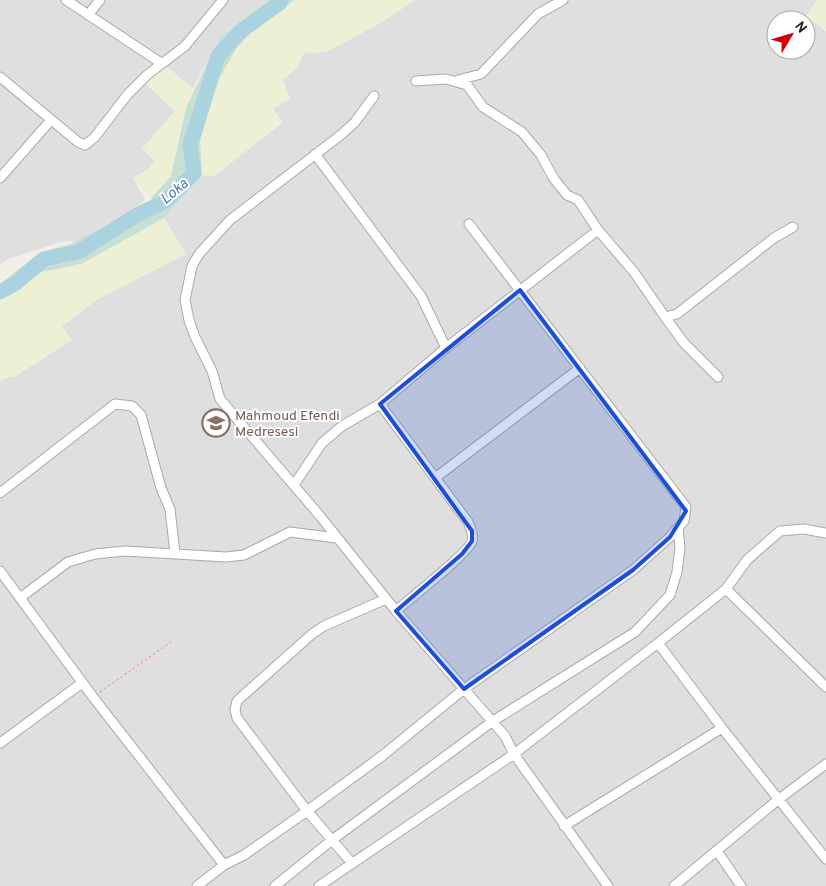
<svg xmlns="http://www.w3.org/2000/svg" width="826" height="886" viewBox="0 0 826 886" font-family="Overpass,sans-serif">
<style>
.residential{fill:#e0dfdf;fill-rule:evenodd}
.farmland{fill:#eef0d5}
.wetland{fill:#c6e0d4}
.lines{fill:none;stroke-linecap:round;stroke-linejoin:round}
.river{stroke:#aad3df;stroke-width:15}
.minor-casing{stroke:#a9a9a9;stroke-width:11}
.path{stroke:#fa8072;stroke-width:1;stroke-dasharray:2.5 2.5;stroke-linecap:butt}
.minor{stroke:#fff;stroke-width:9}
.marked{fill:#1d4ed8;fill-opacity:0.2;stroke:#1d4ed8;stroke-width:4;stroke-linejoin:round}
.labels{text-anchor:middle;stroke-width:4;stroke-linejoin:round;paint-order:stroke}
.education-label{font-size:14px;fill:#785e54;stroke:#fff;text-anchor:start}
.water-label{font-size:15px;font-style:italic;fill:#4a7aab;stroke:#fff}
</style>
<rect width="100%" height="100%" fill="#f2efe9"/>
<path class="residential" d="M0,0h269l-50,38 -26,51 -28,-24 -20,18 30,28 -33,38 13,12 -7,8 -15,9 12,22 -53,41h-28l-53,17 -11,6z
M414,0h403l-11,16 20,15v855h-826v-505l8,-4h6l57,-37 -9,-14 36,-27 88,-45 -22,-36 38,-43 12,1 68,-53 -9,-14 9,-29 15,-12 6,-14 25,-3 56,-30zM776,20h30v30h-30z"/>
<path class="farmland" d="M294,0h120l-30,21 -56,30 -25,3 -6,14 -14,12 7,19 -17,10 9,13 -68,54 -12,-1 -2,-34 18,-60 19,-34 17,-17z
M817,0h9v31l-20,-15z
M165,65l28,24 -12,36 -10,51 -20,22 -18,-20 15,-9 7,-8 -13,-12 33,-38 -30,-28z
M164,218l22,36 -88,45 -36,27 10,14 -58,37h-6l-8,4v-81l42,-28 39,-8z"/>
<path class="wetland" d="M269,0h25l-40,30 -17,17 -19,34 -18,60 2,34 -38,43 -83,46 -39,8 -42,28v-16l39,-31 31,-9 84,-43 -3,-3 20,-22 15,-68 33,-70z"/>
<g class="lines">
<path class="river" d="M0,292l16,-9 28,-24 34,-7 59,-37 29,-14 28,-28 -4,-28 28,-89 24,-26 38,-27 1,-3"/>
<g class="minor-casing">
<path id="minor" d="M66,0l95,63
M88,15l12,-15
M0,77l78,65 7,3 9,-7 34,-44 19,-19 38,-29 38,-46
M458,80l23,-6 57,-60 25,-14
M416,81l30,-2 21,6 16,22 39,25 19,23 13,24 13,16 11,5 20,30 36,42 31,45 12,-3 97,-76 19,-11
M374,96l-19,26 -13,12 -112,86 -31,34 -7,12 -7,34 4,20 6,17 17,34 8,28 100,117 76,95 109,125 9,18 94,132
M315,154l106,142 25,52
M0,178l51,-58
M665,317l19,26 34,34
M380,404l88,118c2,5 6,12 4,19 -4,13 -63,58 -76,70
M435,478l145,-110
M294,485l28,-42 20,-17 38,-22 66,-56 152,-118
M0,493l115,-89 17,2 9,9 20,73 9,21 5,44
M0,571l93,126 131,168
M726,589l100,98
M20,598l48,-36 27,-8 30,-3 101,6 18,-2 46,-23 47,6
M658,643l64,85 104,131
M0,743l82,-60
M564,826l158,-98
M717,851l24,35
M351,862l-44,-51 -70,-93 -2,-8 2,-9 75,-67 12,-8 62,-27
M197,886l27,-21 20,-10 63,-44 75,-55 82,-67 169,-119 37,-33 14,-16 2,-14 -217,-283
M275,886l57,-46 161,-119 142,-89 35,-37 7,-23 3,-24 -2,-20
M319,886l195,-132 144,-111 68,-54 21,-29 33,-29 24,-2 22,4
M674,886l105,-87 47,-35"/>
</g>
<path class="path" d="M100,692l71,-50"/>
<use href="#minor" class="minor"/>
</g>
<path class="marked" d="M520,290l166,221 -16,26 -37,33 -169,119 -68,-78 66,-57 10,-13v-10l-92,-127z"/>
<defs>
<g id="school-ring" transform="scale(1.4375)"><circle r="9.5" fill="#fff" stroke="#8d6e63" stroke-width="1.5"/><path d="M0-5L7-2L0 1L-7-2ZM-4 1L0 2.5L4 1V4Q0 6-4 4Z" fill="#8d6e63"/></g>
</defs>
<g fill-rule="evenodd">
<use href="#school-ring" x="216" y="423"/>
</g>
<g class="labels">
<g class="education-label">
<text x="235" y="420">Mahmoud Efendi<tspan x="235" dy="16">Medresesi</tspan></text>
</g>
<g class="water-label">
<text transform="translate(174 191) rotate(-40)" y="5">Loka</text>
</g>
</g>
<g transform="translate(791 35) rotate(52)"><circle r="24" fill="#ffffff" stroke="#a7a7a7"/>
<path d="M0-4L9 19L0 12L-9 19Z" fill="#d40000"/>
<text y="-8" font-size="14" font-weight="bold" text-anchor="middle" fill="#222222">N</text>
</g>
</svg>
